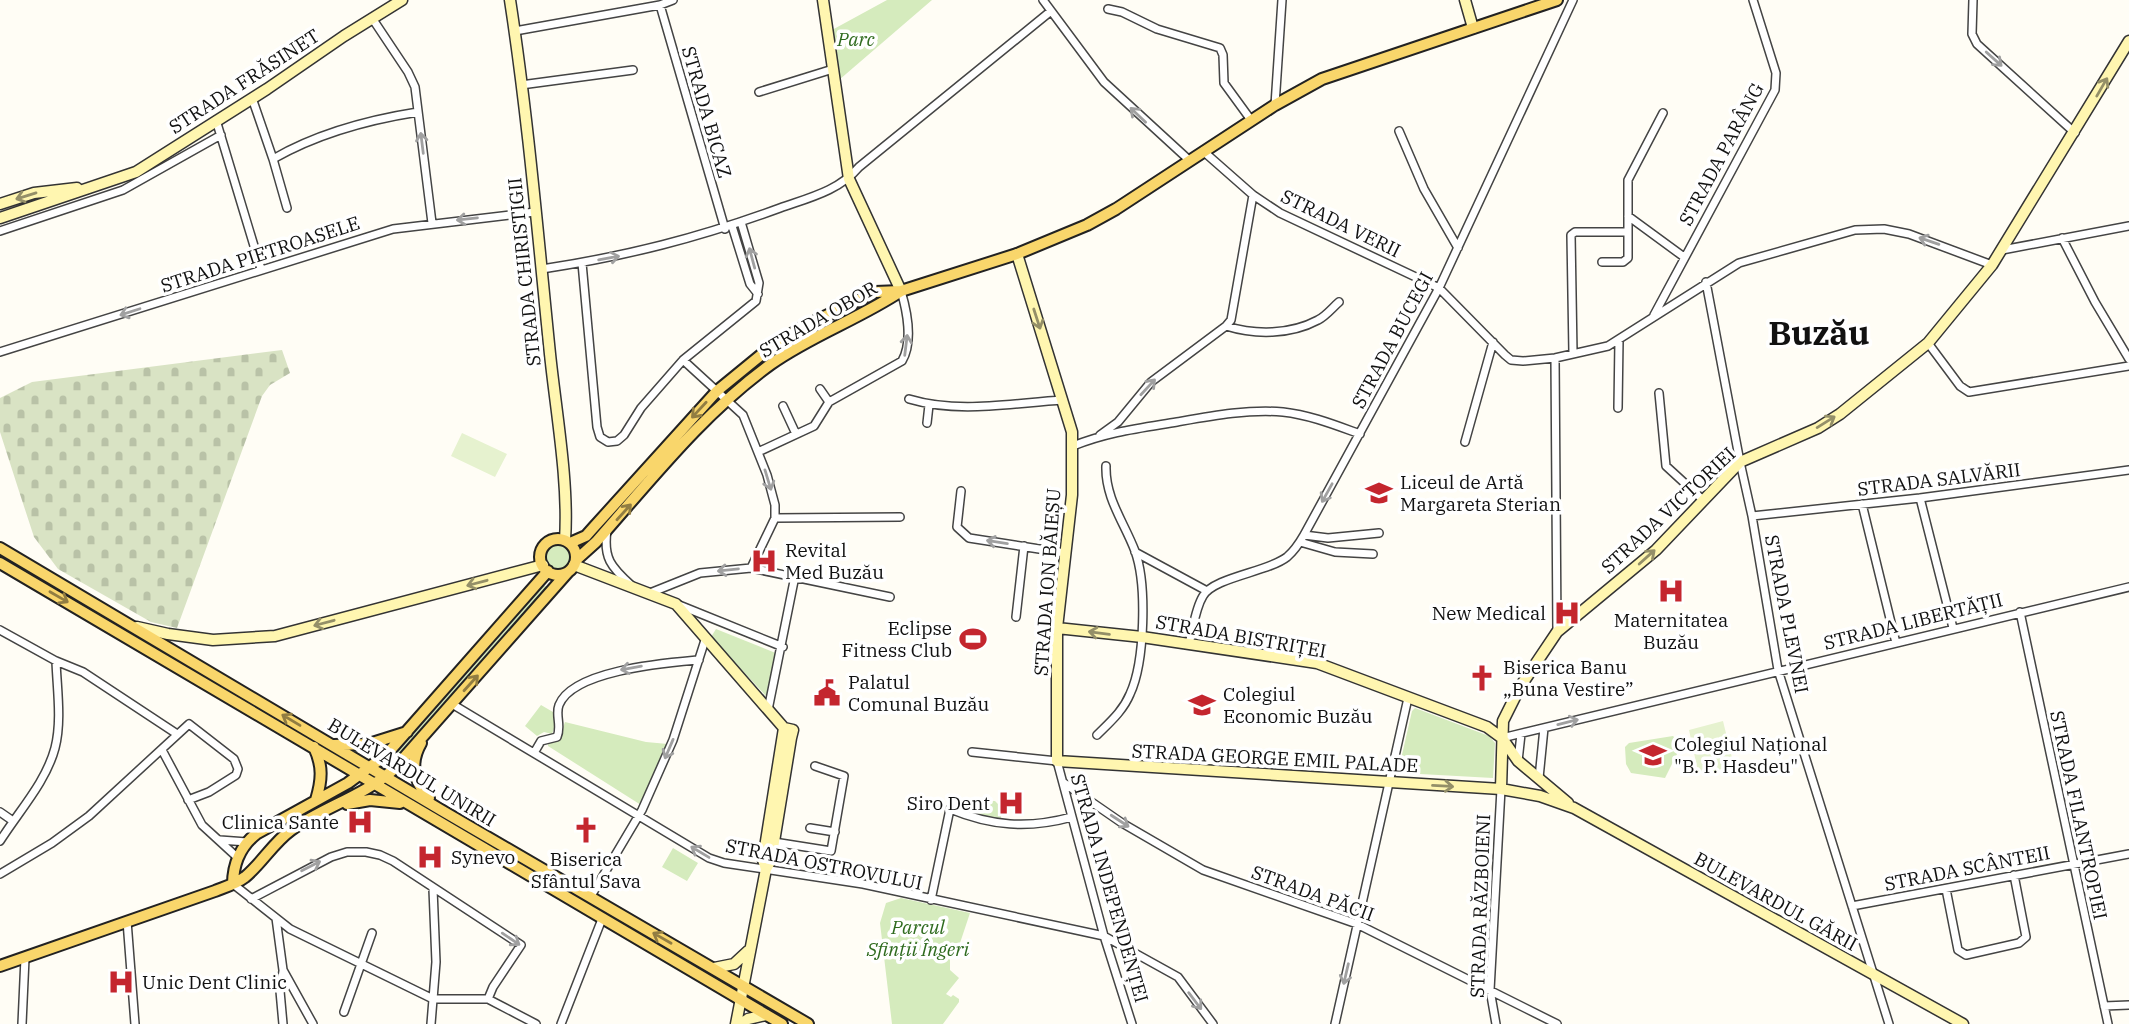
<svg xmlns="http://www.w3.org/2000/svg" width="2129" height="1024" viewBox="0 0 2129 1024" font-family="'IBM Plex Serif',serif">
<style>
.green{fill:#d5ebbd}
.cemetery{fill:url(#cemetery-stones)}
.pitch{fill:#e6f2cf}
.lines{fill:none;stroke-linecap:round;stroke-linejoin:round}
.street-casing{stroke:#444;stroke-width:10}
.secondary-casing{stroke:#333;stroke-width:13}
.primary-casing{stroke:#222;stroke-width:14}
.street{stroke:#fff;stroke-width:7}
.secondary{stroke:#fff6b0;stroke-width:10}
.primary{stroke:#f9d66b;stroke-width:10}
.oneway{stroke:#a0a0a0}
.oneway2{stroke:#948f68}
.oneway3{stroke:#917d42}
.labels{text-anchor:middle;stroke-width:7;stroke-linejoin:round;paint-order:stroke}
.park-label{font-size:19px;font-style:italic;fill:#2f6b1f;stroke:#fff}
.street-label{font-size:19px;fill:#111;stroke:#fff}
.poi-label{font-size:19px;fill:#111;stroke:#fff;text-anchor:start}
.town-label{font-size:33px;font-weight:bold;fill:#111;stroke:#fff}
</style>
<defs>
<pattern id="cemetery-stones" width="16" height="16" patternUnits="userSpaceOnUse" patternTransform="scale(1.75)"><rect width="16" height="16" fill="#d9e3c4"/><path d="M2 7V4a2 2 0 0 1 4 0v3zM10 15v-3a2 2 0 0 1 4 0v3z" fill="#b9c2a7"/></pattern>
</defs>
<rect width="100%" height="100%" fill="#fffdf5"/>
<path class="green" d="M887,0h45l-93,80 -7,-50z
M543 556a15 15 0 1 1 30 0a15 15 0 1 1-30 0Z
M544,586l7,1 -158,175 -2,-2z
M716,629l62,25 -11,43 -56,-60z
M541,705l12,7 2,14 -3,8 -8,-2 -7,4 -12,-10z
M1415,708l74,28 6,7 -2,35 -91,-5 -3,-5 13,-57z
M565,722l81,20 22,2 -27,61 -93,-59v-2c19,-5 12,-10 17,-22z
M1673,736l6,6v8l-14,28 -34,-5 -5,-9 -1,-17 4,-4z
M953,799l42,2 6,6v12l-4,3 -44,-15 -2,-5z
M673,848l25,15 -11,18 -25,-14z
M901,898l69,15 -14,42 -6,1v14l9,8 -13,16 5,3 2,-2 6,4v3l-16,22h-51l-12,-101 6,-20z"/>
<path class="cemetery" d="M282,350l8,23 -20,12 -8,11 -85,232 -26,-6 -93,-53 -24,-32 -16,-49 -18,-56v-34l32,-16z"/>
<path class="pitch" d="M462,433l45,21 -12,23 -44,-21z
M1723,721l11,45 -32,8 -4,-3 -9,-41z"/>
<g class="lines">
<g class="street-casing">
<path id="street" d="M1043,0l61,82 85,78
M1973,0l-1,34 5,10 98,89
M660,5l65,224
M1108,9l14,3 35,17 63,19 3,7 1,28 27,37
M372,18l36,54 7,15 17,136
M515,31l145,-26 13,-5
M521,85l112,-15
M759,92l74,-23
M252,98l21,61 14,49
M1275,105l7,-105
M216,120l45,149
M1399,131l25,58 34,59
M1203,151l50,44 27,18 159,75 66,67 6,5 12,1 32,-3 53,-12 131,-83 116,-33 29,-1 25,5 83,31
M273,159c45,-26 94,-39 145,-47
M1628,216l56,41
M732,226l18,58 8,10
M0,231l123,-41 98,-55
M2062,238l33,64 34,57
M2002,250l127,-24
M1602,262h21l5,-4v-78l35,-67
M582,263l15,164 3,10 8,5 9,-1 7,-6 17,-27 42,-48 73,-59 3,-18 -18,-61
M542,269c85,-13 156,-31 238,-61 28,-10 59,-17 79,-41l192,-156
M1706,282l34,180 12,54 26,154 111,354
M1654,315l121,-225 1,-17 -23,-73
M1226,326c29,9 64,9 92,-6 8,-4 14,-12 21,-18
M1928,343l32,43 9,6 160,-26
M0,352l393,-123 142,-17
M1573,353l-2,-118 4,-3h53
M1555,358l2,274
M683,360l60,55 24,60 8,30v13l-24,50
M820,389l9,13
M1659,393l7,73 37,34
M909,399c50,15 103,4 154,1
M783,406l13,28
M1618,408l1,-68
M927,423l2,-18
M1100,435l18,-13 33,-40 75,-56 5,-6 22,-125
M1465,442l28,-100
M1073,446c34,-14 68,-18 104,-24 34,-6 71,-13 106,-10 27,3 52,13 77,22
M758,452l56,-26 15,-24 73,-41c11,-19 5,-50 -1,-70
M961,491l-4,36 12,11 96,15
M1920,498l33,130
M1862,504l34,139
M1752,516l168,-18 209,-28
M775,518l125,-1
M607,530c-4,28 4,37 24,55
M1304,535l24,3 51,-5
M1300,542l35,10 38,2
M1135,552l72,39
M650,593l50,-20 51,-5 139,29
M679,605l104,42
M2020,612l88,412
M1016,617l8,-71
M0,630l56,31 27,11 94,62
M1189,644c4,-15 6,-35 14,-48 11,-19 65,-24 84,-39 7,-6 13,-15 17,-22l135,-247 134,-288
M452,704l257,154 15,5 139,21 241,52 74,41 35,47
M768,710l27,-134
M1097,735c13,-13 26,-24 33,-41 15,-32 17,-110 5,-143 -11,-29 -30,-53 -29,-85
M1502,738l627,-151
M162,750l40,75 36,33
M972,752l85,9 47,175 28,88
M534,753l7,-12 16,-4c5,-11 -2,-22 2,-32 14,-35 107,-42 140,-45
M1518,761l3,-27
M1539,778l5,-50
M1064,783l58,40 81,47 154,54 200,100
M0,812l13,9
M810,828l25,4
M220,840l27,2
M0,841c19,-30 46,-59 55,-93 7,-27 2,-59 1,-87
M774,842l57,9 13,-75 -29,-10
M0,874l52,-31 37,-27 100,-92 45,35 4,10 -2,6 -27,17 -21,8
M233,884l57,45 143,70h55l48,25
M1946,889l12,61 8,5 53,-12 7,-6 -12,-62
M591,896l51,-86 31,-70 33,-103
M251,899l80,-42 16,-5h19l14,3 13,6 128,84 -28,42 -5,12
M931,900l19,-91c41,17 78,20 122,8
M1852,906l277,-52
M276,918l7,52 30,54
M127,921l8,103
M2104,1006l25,-1
M344,1012l28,-79
M22,1024l3,-66
M283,1024l-3,-33 3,-20
M431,1024l5,-62 -3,-73
M561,1024l41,-105
M1335,1024l73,-326
M1496,1024l-6,-34 11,-201"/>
</g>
<g class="secondary-casing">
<path id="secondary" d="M510,0c18,117 28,236 40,354 6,58 19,129 15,186
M823,0l26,179 52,112
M1465,0l8,28
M0,204l34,-11 43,-5
M0,218l136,-46 131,-83 77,-53 58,-36
M1017,254l55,178v63l-15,133v133l444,28 39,7 34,12 389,216
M574,565l102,39 108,124
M137,627l31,7 45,6 62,-4 268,-71
M1057,628l85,9 175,26 170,64 15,11 16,23 50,42
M1501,789l2,-68 17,-34 37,-55 99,-82 84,-88 78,-34 22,-14 88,-71 64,-78 137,-224
M766,869l-3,-9 21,-132
M714,968l20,-4 14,-13
M736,1024l30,-155 5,-9 20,-122 2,-8 -9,-2
M741,1024l7,-5 18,-4"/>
</g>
<g class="primary-casing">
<path id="primary" d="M540 557a18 18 0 1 1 36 0a18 18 0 1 1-36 0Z
M570,543l16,-7 8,-9 123,-136 44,-36 38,-26 76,-37 26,-1 116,-37 70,-29 29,-16 159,-104 47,-26 235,-79
M0,548l441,262 367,214
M576,560l20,-18c55,-62 107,-129 175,-178 41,-29 88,-45 130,-73
M0,563l782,461
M421,743c-12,21 -7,38 8,55
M334,745l35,-1 38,-12
M314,747c9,19 8,33 2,53
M347,804l23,-4 30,3
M233,884c0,-20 8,-38 23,-50l92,-51 38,-28 162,-184
M0,966l215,-75c10,-4 21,-7 30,-14 17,-14 28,-34 46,-47 33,-23 73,-34 103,-61l174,-197"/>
</g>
<use href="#street" class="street"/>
<use href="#secondary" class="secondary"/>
<use href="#primary" class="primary"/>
</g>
<defs><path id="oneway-shaft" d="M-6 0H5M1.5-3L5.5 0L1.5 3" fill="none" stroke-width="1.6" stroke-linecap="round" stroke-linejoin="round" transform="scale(1.75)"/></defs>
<g class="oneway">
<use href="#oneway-shaft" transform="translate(1994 59) rotate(42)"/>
<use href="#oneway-shaft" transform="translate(1138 115) rotate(-137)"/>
<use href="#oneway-shaft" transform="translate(422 143) rotate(-97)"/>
<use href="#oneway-shaft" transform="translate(467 219) rotate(174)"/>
<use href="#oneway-shaft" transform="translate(1929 241) rotate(-161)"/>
<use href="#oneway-shaft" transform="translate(609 258) rotate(-10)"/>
<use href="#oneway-shaft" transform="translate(752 258) rotate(-105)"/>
<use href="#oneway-shaft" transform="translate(130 312) rotate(162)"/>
<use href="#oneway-shaft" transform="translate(906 345) rotate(-83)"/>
<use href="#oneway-shaft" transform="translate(1148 387) rotate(-47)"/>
<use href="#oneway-shaft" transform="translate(768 480) rotate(73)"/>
<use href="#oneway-shaft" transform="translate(1327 493) rotate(119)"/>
<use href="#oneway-shaft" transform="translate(997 542) rotate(-171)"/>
<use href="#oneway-shaft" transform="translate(728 570) rotate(174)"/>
<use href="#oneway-shaft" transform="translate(631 668) rotate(170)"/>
<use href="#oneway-shaft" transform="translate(1568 722) rotate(-14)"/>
<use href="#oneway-shaft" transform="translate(669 749) rotate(113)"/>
<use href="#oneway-shaft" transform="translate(1120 821) rotate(33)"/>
<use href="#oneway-shaft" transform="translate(700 852) rotate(-149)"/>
<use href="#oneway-shaft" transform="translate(311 866) rotate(-27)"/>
<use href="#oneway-shaft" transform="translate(511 939) rotate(34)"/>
<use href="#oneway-shaft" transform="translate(1346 974) rotate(103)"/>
<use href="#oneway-shaft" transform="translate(1195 1001) rotate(53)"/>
</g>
<g class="oneway2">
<use href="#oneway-shaft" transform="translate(2102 87) rotate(-60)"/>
<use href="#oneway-shaft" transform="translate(26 196) rotate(163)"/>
<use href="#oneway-shaft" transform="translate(1037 319) rotate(72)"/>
<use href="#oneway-shaft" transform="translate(1826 422) rotate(-32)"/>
<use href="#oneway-shaft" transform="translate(1647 557) rotate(-42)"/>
<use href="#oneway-shaft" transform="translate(477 583) rotate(165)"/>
<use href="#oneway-shaft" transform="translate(324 623) rotate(165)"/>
<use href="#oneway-shaft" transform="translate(1099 633) rotate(-173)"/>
<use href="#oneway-shaft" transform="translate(1443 786) rotate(3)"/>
</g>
<g class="oneway3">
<use href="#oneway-shaft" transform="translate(699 410) rotate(133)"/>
<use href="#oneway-shaft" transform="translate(624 512) rotate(-48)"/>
<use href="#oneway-shaft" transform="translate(59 597) rotate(30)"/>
<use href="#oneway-shaft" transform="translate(471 683) rotate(-48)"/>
<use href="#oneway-shaft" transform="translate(291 720) rotate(-149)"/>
<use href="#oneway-shaft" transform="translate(662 938) rotate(-150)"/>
</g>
<defs>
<g id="university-bare" transform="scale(2.1)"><path d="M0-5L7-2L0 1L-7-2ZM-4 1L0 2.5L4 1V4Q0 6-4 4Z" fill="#c4262e" stroke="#fff" stroke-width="2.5" paint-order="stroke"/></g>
<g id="hospital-bare" transform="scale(2.1)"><path d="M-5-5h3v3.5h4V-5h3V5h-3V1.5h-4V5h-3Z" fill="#c4262e" stroke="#fff" stroke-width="2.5" paint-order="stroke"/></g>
<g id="stadium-bare" transform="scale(2.1)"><path d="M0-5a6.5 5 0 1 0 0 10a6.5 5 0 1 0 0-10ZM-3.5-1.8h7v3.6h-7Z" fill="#c4262e" stroke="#fff" stroke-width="2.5" paint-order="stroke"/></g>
<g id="church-bare" transform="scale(2.1)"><path d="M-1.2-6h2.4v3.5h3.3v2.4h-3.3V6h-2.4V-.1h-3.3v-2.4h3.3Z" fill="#c4262e" stroke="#fff" stroke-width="2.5" paint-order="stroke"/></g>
<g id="civic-bare" transform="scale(2.1)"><path d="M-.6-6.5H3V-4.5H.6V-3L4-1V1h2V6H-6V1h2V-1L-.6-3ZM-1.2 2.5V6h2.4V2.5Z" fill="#c4262e" stroke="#fff" stroke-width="2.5" paint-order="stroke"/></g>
</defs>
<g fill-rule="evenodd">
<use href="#university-bare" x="1379" y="493"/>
<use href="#hospital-bare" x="764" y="561"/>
<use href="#hospital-bare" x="1671" y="591"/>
<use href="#hospital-bare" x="1567" y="613"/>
<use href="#stadium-bare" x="973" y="639"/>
<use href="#church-bare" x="1482" y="678"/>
<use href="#civic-bare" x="827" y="693"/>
<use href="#university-bare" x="1202" y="705"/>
<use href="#university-bare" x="1653" y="755"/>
<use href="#hospital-bare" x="1011" y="803"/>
<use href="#hospital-bare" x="360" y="822"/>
<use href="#church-bare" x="586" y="830"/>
<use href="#hospital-bare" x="430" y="857"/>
<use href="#hospital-bare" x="121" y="982"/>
</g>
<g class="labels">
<g class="park-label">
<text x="856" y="46">Parc</text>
<text x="918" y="934">Parcul<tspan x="918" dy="22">Sfinții Îngeri</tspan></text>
</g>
<g class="street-label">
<text transform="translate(244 81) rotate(-33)" y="7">STRADA FRĂSINET</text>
<text transform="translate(707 112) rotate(74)" y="7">STRADA BICAZ</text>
<text transform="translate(1721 154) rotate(-62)" y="7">STRADA PARÂNG</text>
<text transform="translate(1341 223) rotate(26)" y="7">STRADA VERII</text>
<text transform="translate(260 254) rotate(-18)" y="7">STRADA PIETROASELE</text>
<text transform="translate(524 272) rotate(-96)" y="7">STRADA CHIRISTIGII</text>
<text transform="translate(818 319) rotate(-30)" y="7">STRADA OBOR</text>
<text transform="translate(1392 340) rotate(-62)" y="7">STRADA BUCEGI</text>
<text transform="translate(1939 479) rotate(-7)" y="7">STRADA SALVĂRII</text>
<text transform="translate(1668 510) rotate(-43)" y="7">STRADA VICTORIEI</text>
<text transform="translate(1047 582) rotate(-86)" y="7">STRADA ION BĂIEȘU</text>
<text transform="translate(1787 614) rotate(79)" y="7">STRADA PLEVNEI</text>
<text transform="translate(1913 621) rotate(-14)" y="7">STRADA LIBERTĂȚII</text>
<text transform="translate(1241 636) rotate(10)" y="7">STRADA BISTRIȚEI</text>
<text transform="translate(1275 758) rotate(3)" y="7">STRADA GEORGE EMIL PALADE</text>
<text transform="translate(412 772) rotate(31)" y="7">BULEVARDUL UNIRII</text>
<text transform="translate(2079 815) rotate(78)" y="7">STRADA FILANTROPIEI</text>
<text transform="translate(824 864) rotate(11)" y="7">STRADA OSTROVULUI</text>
<text transform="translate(1967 868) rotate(-11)" y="7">STRADA SCÂNTEII</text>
<text transform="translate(1110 888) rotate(74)" y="7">STRADA INDEPENDENȚEI</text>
<text transform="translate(1313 893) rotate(20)" y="7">STRADA PĂCII</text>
<text transform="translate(1776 901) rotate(29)" y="7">BULEVARDUL GĂRII</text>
<text transform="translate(1480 906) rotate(-88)" y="7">STRADA RĂZBOIENI</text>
</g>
<g class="poi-label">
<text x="1400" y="489">Liceul de Artă<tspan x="1400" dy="22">Margareta Sterian</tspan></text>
<text x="785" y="557">Revital<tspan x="785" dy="22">Med Buzău</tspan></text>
<text x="1546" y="620" text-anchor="end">New Medical</text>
<text x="1671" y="627" text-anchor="middle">Maternitatea<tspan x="1671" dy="22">Buzău</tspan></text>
<text x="952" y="635" text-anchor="end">Eclipse<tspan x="952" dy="22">Fitness Club</tspan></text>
<text x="1503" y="674">Biserica Banu<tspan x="1503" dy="22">„Buna Vestire”</tspan></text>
<text x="848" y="689">Palatul<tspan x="848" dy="22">Comunal Buzău</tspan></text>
<text x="1223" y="701">Colegiul<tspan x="1223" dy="22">Economic Buzău</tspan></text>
<text x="1674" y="751">Colegiul Național<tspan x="1674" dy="22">"B. P. Hasdeu"</tspan></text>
<text x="990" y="810" text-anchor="end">Siro Dent</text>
<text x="339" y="829" text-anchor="end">Clinica Sante</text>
<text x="451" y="864">Synevo</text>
<text x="586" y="866" text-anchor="middle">Biserica<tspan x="586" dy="22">Sfântul Sava</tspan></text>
<text x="142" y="989">Unic Dent Clinic</text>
</g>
<g class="town-label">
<text x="1819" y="345">Buzău</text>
</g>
</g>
</svg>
